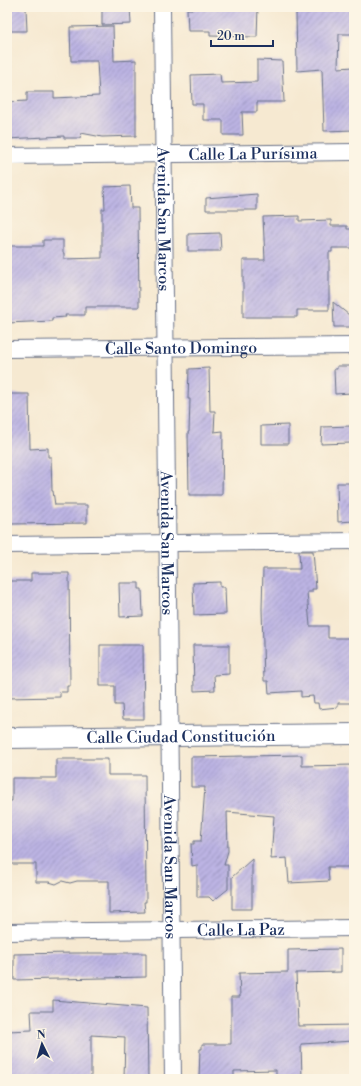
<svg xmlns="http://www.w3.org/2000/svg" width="361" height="1086" viewBox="0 0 361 1086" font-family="'Libre Bodoni',serif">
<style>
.building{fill:url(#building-hatch)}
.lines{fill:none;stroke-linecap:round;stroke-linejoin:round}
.minor-casing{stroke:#687086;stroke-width:18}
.tertiary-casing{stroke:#687086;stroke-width:22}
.minor{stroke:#fff;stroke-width:16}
.tertiary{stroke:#fff;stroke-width:20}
.labels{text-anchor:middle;stroke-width:3;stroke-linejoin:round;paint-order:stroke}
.street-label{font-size:16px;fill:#1b2f5e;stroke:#fcf5e5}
</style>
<defs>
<pattern id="building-hatch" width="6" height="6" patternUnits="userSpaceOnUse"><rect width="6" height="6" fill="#bcb4e3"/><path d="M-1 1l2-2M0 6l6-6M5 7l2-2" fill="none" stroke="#9893bb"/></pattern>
</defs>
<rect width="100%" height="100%" fill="#fcf5e5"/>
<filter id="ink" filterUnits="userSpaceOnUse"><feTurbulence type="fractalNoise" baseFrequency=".025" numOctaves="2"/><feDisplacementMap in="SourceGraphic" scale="8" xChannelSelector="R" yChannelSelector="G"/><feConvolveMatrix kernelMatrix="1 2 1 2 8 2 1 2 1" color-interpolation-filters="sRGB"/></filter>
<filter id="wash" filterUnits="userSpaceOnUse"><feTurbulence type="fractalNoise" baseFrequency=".012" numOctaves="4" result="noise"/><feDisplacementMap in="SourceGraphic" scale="16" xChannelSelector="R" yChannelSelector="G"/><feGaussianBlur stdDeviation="0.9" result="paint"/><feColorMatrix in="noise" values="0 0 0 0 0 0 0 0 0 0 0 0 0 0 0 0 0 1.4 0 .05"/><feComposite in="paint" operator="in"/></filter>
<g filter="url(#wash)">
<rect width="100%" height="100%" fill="#f6e9d1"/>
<g id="blocks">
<path class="building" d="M7,7l19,1 1,23h-20z
M102,7h28l1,17 -29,1z
M194,7h64l-1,30 -47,-1v-5h-22l-1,-22h7z
M307,7h47v27h-15l-1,34 16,-1v63l-30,1 -2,-62 -25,2 -1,-60h11z
M113,26l1,35 22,-1v76l-34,1 -21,-4 -1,5h-16v-2l-57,3v-37l20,-1v-9h27v6l45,-2 -2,-35h-26l-1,-34z
M257,60l25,1 2,41h-27v10h-15l1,23h-20v-15h-20v-16h-11l-1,-29 29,-1 1,9 36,-1z
M130,186l1,22h7l1,99h-54v8h-20l1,2 -14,1v3l-45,2v-77h36v-6h20v13h1v6l38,-1v-49h3l-1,-22z
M257,194v16h-51v-12z
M299,216v5l32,-1v6h16v3h7v19h-22v4h-3v58h-32v7h-54v-57h22l-2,-43z
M220,233l1,18h-33v-17z
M333,302l21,17v8h-20z
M337,366h16l1,23h-3v4l-16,1 -1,-25h3z
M209,368l1,43h5l-1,21 9,-1 -1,64h-33l-1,-63h1l1,-33h-2l1,-30z
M7,394h22l1,55 18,-1v9h3l1,34h1l2,14h32v18l-77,1 1,-16h-3l1,-35h-2z
M288,425v19h-27v-18z
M351,426v17l-30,1 1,-17z
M337,483h17v38l-16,1z
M299,551h14l3,38h-4v3h-5l3,34h18v12h26v65h-16v4l-19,2 -1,-6h-4l-1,-7 -12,1v-6l-32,2 -1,-12h-4l-2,-72 1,-40h37z
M31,573h38l1,113h-3v6h-7v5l-53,1v-117h24z
M220,582v5h5l1,27 -32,1 -1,-32z
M119,583h20v6h3l1,27 -23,1z
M100,645h43l1,74h-21l-1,-14h-7v-19h-15z
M193,645h36v29l-15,1 1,15 -21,1z
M302,755v11l52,-1v102h-26l1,14 -40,2 -2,-25 -16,1 3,-43 -47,-4 1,39 -4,14h4v24l-15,12 -4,-4h-12v-32l-5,1 -1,-22h3v-3h7l4,-54h-14v-30z
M56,759h52v16h37l1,127h-2l1,10 -36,1v-32h-32l-7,2 -8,-2 -6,3 -7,-2h-13v-18h-27v-3h-2v-60h5v-23h44z
M252,859v50h-20v-32z
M341,949v23l-45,1 2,53 56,-1v16l-53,3 1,35h-26v-9l-42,1v8h-35l1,-30h2v-5h29v-47h9l-1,-24 49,-1v-22z
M73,953h73v24l-132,3v-26z
M53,1000l94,8 1,71h-24l1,-42 -34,-2v44h-84v-48l25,-1 -1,-19h22z"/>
</g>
</g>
<g filter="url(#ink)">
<use href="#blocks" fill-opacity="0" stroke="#687086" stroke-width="1"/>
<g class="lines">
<g class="minor-casing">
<g id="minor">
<path id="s1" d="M162,7l11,1072"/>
<path id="s2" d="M7,156l347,-4"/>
<path id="s3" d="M7,349l347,-3"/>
<path d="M7,545l347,-4"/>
<path id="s4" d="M7,932l347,-4"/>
</g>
</g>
<g class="tertiary-casing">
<g id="tertiary">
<path id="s5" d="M7,738l347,-4"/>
</g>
</g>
<use href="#minor" class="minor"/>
<use href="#tertiary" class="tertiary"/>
</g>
</g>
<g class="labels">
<g class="street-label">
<text dy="6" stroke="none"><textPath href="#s2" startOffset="246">Calle La Purísima</textPath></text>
<text dy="6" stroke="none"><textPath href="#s1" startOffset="212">Avenida San Marcos</textPath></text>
<text dy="6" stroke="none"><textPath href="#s3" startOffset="174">Calle Santo Domingo</textPath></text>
<text dy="6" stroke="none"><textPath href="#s1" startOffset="536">Avenida San Marcos</textPath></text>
<text dy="6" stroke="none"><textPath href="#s5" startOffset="174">Calle Ciudad Constitución</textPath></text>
<text dy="6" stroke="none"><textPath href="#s1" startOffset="860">Avenida San Marcos</textPath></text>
<text dy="6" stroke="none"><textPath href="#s4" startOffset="234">Calle La Paz</textPath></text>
</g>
</g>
<rect width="361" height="1086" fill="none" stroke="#fcf5e5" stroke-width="24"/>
<g transform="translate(42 1044) rotate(355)" stroke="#fcf5e5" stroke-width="3" paint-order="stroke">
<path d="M0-3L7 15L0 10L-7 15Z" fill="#1b2f5e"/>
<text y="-6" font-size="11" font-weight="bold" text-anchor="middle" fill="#1b2f5e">N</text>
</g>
<path d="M211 40v6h62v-6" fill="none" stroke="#1b2f5e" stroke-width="2"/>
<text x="217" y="40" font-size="12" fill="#1b2f5e" stroke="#fcf5e5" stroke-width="3" paint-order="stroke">20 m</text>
</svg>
